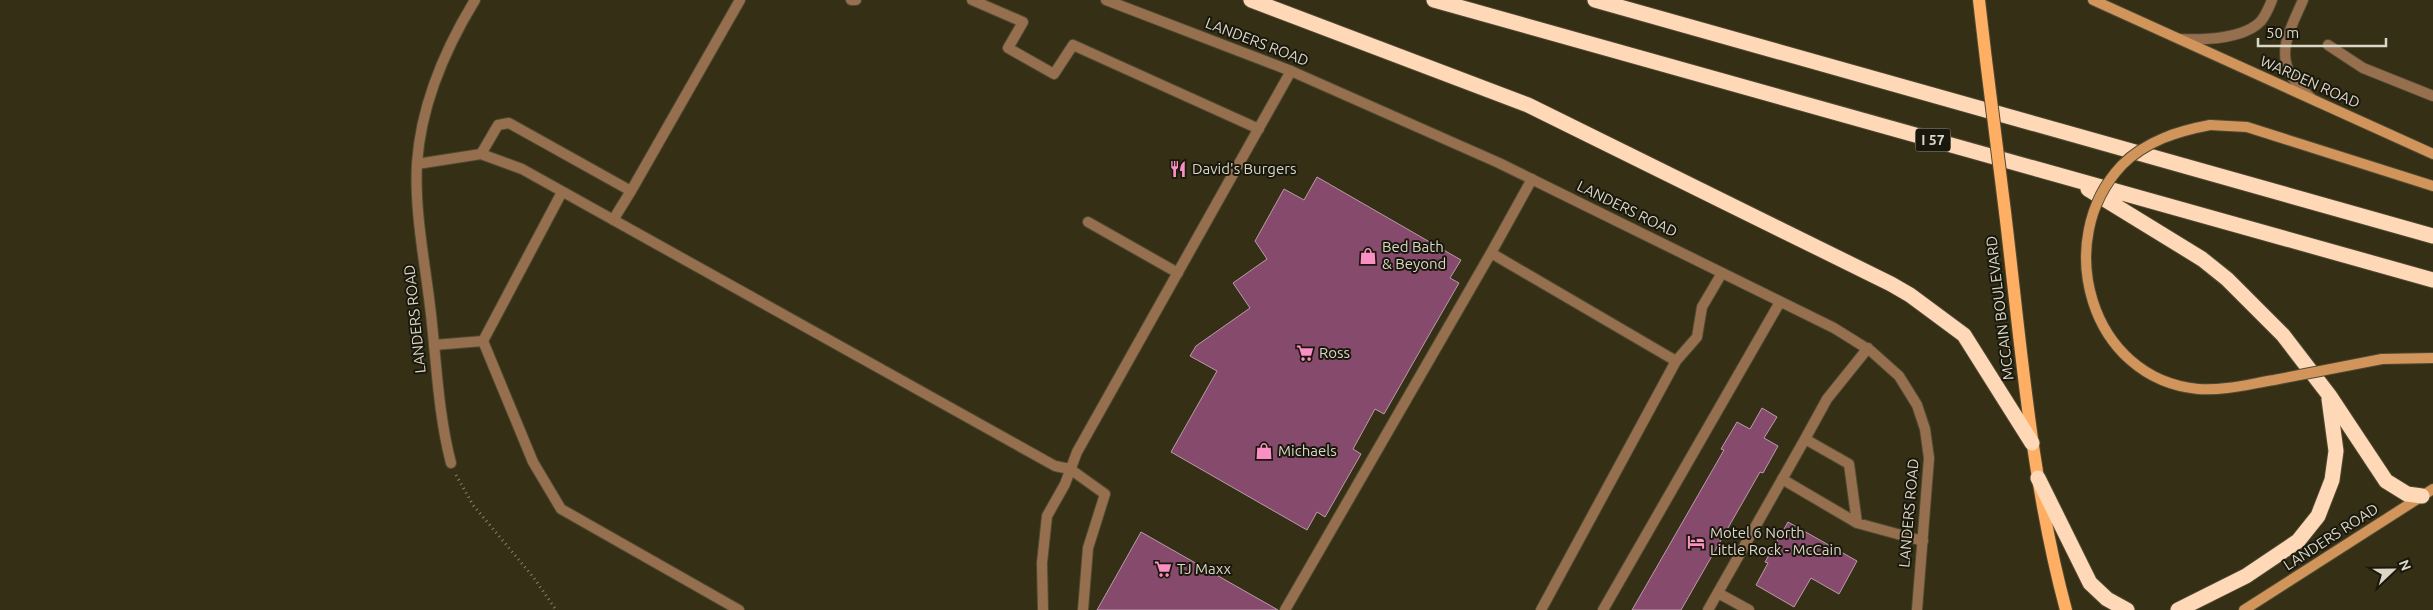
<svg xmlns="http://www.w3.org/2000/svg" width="2433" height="610" viewBox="0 0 2433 610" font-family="Ubuntu,sans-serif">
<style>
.building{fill:#864a6c;stroke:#ba9bab}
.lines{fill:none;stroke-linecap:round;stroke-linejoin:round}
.service-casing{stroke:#4f4a32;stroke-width:12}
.minor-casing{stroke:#4f4a32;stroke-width:12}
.secondary-casing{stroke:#4f4a32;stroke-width:12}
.primary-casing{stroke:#4f4a32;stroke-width:14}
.motorway-casing{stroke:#4f4a32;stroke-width:17}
.path{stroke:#88836f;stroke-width:3;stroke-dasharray:1 4;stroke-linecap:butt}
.service{stroke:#96704e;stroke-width:10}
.minor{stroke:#96704e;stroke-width:10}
.secondary{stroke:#d1945b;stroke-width:10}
.primary{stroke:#feaf64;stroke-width:12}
.motorway{stroke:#fed8b7;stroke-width:15}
.secondary-bridge-casing{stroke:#4f4a32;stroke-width:12;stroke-linecap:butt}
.primary-bridge-casing{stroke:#4f4a32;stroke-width:14;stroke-linecap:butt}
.secondary-bridge{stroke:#d1945b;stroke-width:10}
.primary-bridge{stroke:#feaf64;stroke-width:12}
.labels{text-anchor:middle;stroke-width:4;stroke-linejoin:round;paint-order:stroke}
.shield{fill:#1a180c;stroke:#a09e90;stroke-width:1}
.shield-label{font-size:14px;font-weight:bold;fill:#dad7c8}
.street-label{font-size:15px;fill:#dad7c8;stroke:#1a180c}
.poi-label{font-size:15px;fill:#dad7c8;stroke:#1a180c;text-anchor:start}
</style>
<rect width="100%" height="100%" fill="#352f15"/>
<path class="building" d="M1317,177l144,83 -11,18 9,5 -30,52 -45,79 -9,-5 -22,40 8,5 -36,63 -8,-5 -10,18 -136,-78 46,-81 -27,-15 6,-10 54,-38 -17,-25 34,-24 -12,-18 29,-52 20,11z
M1762,408l15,9 -13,21 14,8 -15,27 -3,-1 -79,138h-49l92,-160 -3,-1 16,-27 13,7z
M1788,522l69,39 -18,33 -28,-16 -17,29 -38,-22 12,-22 -3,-1z
M1141,532l137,78h-181z"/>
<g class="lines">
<g class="service-casing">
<path id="service" d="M851,0h5
M972,0l51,22 -15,26 46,26 19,-29 186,84
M2303,0c-10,24 -27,50 -12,75 5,9 14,17 21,24
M2180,39c23,1 64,0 81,-18 5,-6 8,-14 11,-21
M2328,45l35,23 70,28
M481,154l17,-29 11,-2 122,68 109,-191
M417,164l64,-10 41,15 533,297 15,3 35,25 -17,54 -5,62
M613,220l18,-29
M1088,222l90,51
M1491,253l185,108
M483,341l50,121 28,47 178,101
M434,345l49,-4 79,-149
M1868,348l-41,51 -22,40 44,25 8,59 66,18
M1782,479l75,44
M1718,593l31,17
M1043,610l-1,-47 5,-47 18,-32 12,-32 214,-381
M1285,610l206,-357 41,-74
M1541,610l135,-249 21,-24 5,-30 20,-34
M1603,610l177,-308
M1708,610l97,-171"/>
</g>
<g class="minor-casing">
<path id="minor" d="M1106,0l185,71 208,92 335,165 37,23 28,25 18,29 8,24 4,29 -12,152
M451,463c-12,-46 -14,-92 -19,-139 -5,-53 -18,-108 -15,-161 4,-57 28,-114 58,-163"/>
</g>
<g class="secondary-casing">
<path id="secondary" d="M2093,0l340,154
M2210,125l37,2 186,59
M2382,359l51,-1
M2244,610l189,-121"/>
</g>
<g class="primary-casing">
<path id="primary" d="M1979,0l7,60
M2005,212c16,133 26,269 61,398"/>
</g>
<g class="motorway-casing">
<path id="motorway" d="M1251,0l277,105 363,179 19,11 54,40 68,108
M1434,0l999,280
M1595,0l838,236
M2088,189l114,70 25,20 56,56 46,60 57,86 21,13 15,2
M2038,478l52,105 17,16 20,11
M2178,610l68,-34 52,-35 20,-25 14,-36 4,-29 -7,-52"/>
</g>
<path class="path" d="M456,475l17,30 61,73 22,32"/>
<use href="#service" class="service"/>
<use href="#minor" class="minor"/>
<use href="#secondary" class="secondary"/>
<use href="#primary" class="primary"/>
<use href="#motorway" class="motorway"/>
<g class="secondary-bridge-casing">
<path id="secondary-bridge" d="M2210,125c-32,6 -64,16 -88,40 -71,75 -32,214 76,224 26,2 51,-5 76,-9 36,-7 72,-14 108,-21"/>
</g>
<g class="primary-bridge-casing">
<path id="primary-bridge" d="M1986,60l19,152"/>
</g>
<use href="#secondary-bridge" class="secondary-bridge"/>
<use href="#primary-bridge" class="primary-bridge"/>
</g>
<defs>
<g id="restaurant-bare" transform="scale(1.35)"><path d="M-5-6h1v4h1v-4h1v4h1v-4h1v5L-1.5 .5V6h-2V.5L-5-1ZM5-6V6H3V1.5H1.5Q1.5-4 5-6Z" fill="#fb8fc4" stroke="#1a180c" stroke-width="2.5" paint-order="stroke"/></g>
<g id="shop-bare" transform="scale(1.35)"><path d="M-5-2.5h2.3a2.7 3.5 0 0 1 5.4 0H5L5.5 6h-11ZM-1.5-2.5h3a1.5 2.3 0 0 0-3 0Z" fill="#fb8fc4" stroke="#1a180c" stroke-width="2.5" paint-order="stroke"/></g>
<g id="supermarket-bare" transform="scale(1.35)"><path d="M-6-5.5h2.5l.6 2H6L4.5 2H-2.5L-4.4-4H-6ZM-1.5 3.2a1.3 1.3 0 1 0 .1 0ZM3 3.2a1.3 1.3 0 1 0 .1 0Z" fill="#fb8fc4" stroke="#1a180c" stroke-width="2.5" paint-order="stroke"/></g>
<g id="hotel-bare" transform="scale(1.35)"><path d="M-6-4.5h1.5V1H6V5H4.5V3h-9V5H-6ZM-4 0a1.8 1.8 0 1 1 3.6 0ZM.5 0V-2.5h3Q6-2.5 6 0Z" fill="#fb8fc4" stroke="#1a180c" stroke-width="2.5" paint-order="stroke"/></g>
</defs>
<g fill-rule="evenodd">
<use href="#restaurant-bare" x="1178" y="169"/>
<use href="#shop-bare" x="1368" y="256"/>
<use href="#supermarket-bare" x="1305" y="353"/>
<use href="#shop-bare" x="1264" y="451"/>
<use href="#hotel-bare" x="1696" y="542"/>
<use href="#supermarket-bare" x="1163" y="569"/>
</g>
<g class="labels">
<rect class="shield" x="1915.5" y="128.5" width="35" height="23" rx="4"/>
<g class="shield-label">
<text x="1933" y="145">I 57</text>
</g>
<g class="street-label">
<text transform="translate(1257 42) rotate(21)" y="5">LANDERS ROAD</text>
<text transform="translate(2310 82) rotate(24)" y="5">WARDEN ROAD</text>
<text transform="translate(1627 209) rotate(26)" y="5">LANDERS ROAD</text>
<text transform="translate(2000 308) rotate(-97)" y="5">MCCAIN BOULEVARD</text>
<text transform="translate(415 319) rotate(-96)" y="5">LANDERS ROAD</text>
<text transform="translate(1909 513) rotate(-85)" y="5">LANDERS ROAD</text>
<text transform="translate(2331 537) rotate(-33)" y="5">LANDERS ROAD</text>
</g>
<g class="poi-label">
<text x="1192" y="174">David's Burgers</text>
<text x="1382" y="252">Bed Bath<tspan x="1382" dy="17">&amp; Beyond</tspan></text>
<text x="1319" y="358">Ross</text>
<text x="1278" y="456">Michaels</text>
<text x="1710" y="538">Motel 6 North<tspan x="1710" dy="17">Little Rock - McCain</tspan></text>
<text x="1177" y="574">TJ Maxx</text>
</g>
</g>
<g transform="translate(2393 570) rotate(68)" stroke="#1a180c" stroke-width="4" paint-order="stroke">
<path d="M0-4L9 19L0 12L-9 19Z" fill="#dad7c8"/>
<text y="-8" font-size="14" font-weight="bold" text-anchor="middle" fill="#dad7c8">N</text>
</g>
<path d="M2258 38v8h128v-8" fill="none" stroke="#dad7c8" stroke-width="2.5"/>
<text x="2266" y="38" font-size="15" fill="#dad7c8" stroke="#1a180c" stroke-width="4" paint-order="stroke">50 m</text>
</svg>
